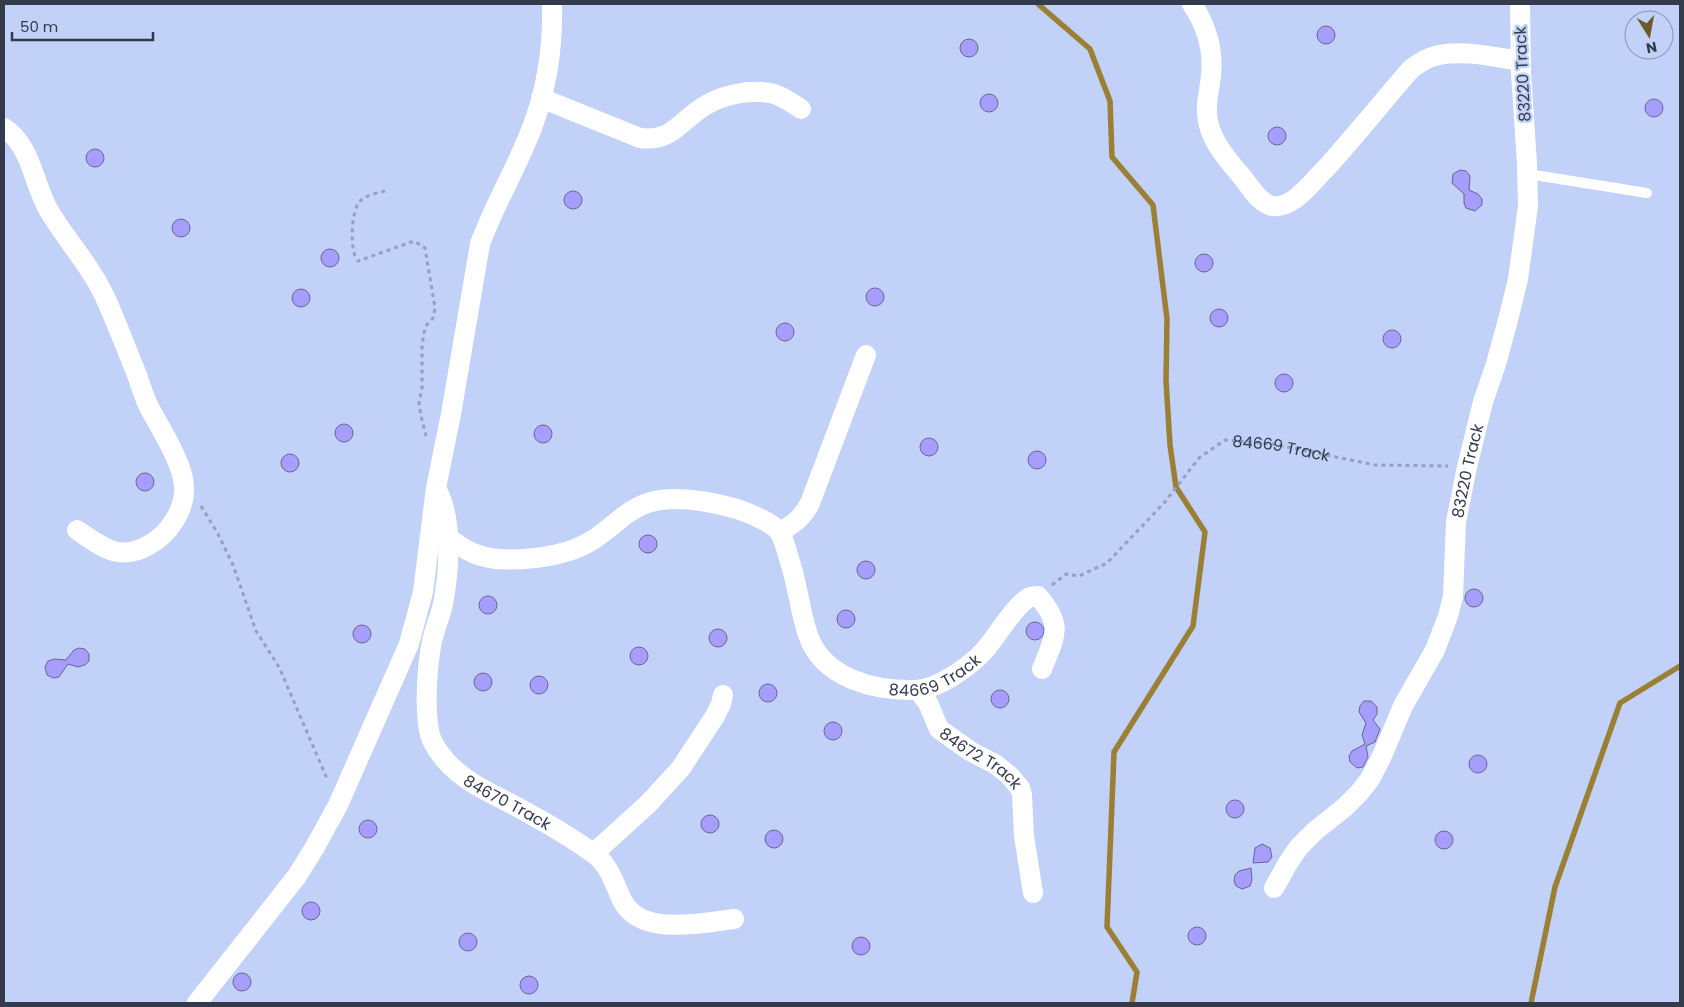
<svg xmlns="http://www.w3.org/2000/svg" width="1684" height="1007" viewBox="0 0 1684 1007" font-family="Poppins,sans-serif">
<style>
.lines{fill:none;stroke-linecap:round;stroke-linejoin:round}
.stream{stroke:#9a7f34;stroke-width:5.5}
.building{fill:#a79dfc;stroke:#686591}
.path{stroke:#93a0c0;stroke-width:3;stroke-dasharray:4 4;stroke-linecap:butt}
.service{stroke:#fff;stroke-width:10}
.minor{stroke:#fff;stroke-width:20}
.labels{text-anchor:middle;stroke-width:4.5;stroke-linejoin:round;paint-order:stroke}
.street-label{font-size:16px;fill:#323a4c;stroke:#c1d1f7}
</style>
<rect width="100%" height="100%" fill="#c1d1f7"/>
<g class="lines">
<path class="stream" d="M1038,4l52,45 20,52 2,56 41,48 14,114 -1,62 4,64 6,42 29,45 -12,94 -79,126 -7,175 30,45 -5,31
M1531,1003l24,-116 65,-184 60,-37"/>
</g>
<path class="building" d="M1317 35a9 9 0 1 1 18 0a9 9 0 1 1-18 0Z
M960 48a9 9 0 1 1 18 0a9 9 0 1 1-18 0Z
M980 103a9 9 0 1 1 18 0a9 9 0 1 1-18 0Z
M1645 108a9 9 0 1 1 18 0a9 9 0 1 1-18 0Z
M1268 136a9 9 0 1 1 18 0a9 9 0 1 1-18 0Z
M86 158a9 9 0 1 1 18 0a9 9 0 1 1-18 0Z
M1460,170l6,1 4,5 -1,14 9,4 4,5v6l-7,6 -9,-3 -2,-5v-9l-12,-11 1,-9z
M564 200a9 9 0 1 1 18 0a9 9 0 1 1-18 0Z
M172 228a9 9 0 1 1 18 0a9 9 0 1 1-18 0Z
M321 258a9 9 0 1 1 18 0a9 9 0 1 1-18 0Z
M1195 263a9 9 0 1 1 18 0a9 9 0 1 1-18 0Z
M866 297a9 9 0 1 1 18 0a9 9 0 1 1-18 0Z
M292 298a9 9 0 1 1 18 0a9 9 0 1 1-18 0Z
M1210 318a9 9 0 1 1 18 0a9 9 0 1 1-18 0Z
M776 332a9 9 0 1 1 18 0a9 9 0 1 1-18 0Z
M1383 339a9 9 0 1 1 18 0a9 9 0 1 1-18 0Z
M1275 383a9 9 0 1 1 18 0a9 9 0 1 1-18 0Z
M335 433a9 9 0 1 1 18 0a9 9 0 1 1-18 0Z
M534 434a9 9 0 1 1 18 0a9 9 0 1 1-18 0Z
M920 447a9 9 0 1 1 18 0a9 9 0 1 1-18 0Z
M1028 460a9 9 0 1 1 18 0a9 9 0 1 1-18 0Z
M281 463a9 9 0 1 1 18 0a9 9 0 1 1-18 0Z
M136 482a9 9 0 1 1 18 0a9 9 0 1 1-18 0Z
M639 544a9 9 0 1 1 18 0a9 9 0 1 1-18 0Z
M857 570a9 9 0 1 1 18 0a9 9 0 1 1-18 0Z
M1465 598a9 9 0 1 1 18 0a9 9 0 1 1-18 0Z
M479 605a9 9 0 1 1 18 0a9 9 0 1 1-18 0Z
M837 619a9 9 0 1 1 18 0a9 9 0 1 1-18 0Z
M1026 631a9 9 0 1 1 18 0a9 9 0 1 1-18 0Z
M353 634a9 9 0 1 1 18 0a9 9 0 1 1-18 0Z
M709 638a9 9 0 1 1 18 0a9 9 0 1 1-18 0Z
M630 656a9 9 0 1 1 18 0a9 9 0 1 1-18 0Z
M79,648l6,1 4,5v7l-4,4 -7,2 -10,-3 -9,13 -6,1 -6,-3 -2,-8 3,-6 6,-2 12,1 8,-10z
M474 682a9 9 0 1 1 18 0a9 9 0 1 1-18 0Z
M530 685a9 9 0 1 1 18 0a9 9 0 1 1-18 0Z
M759 693a9 9 0 1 1 18 0a9 9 0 1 1-18 0Z
M991 699a9 9 0 1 1 18 0a9 9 0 1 1-18 0Z
M1364,701h7l6,6v7l-4,6 7,9 -5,13 -9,4 2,11 -5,10 -6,1 -7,-6 -1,-6 3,-5 13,-7 -3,-9 4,-12 -7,-11 1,-6z
M824 731a9 9 0 1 1 18 0a9 9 0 1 1-18 0Z
M1469 764a9 9 0 1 1 18 0a9 9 0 1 1-18 0Z
M1226 809a9 9 0 1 1 18 0a9 9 0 1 1-18 0Z
M701 824a9 9 0 1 1 18 0a9 9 0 1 1-18 0Z
M359 829a9 9 0 1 1 18 0a9 9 0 1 1-18 0Z
M765 839a9 9 0 1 1 18 0a9 9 0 1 1-18 0Z
M1435 840a9 9 0 1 1 18 0a9 9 0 1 1-18 0Z
M1262,844l8,4 2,9 -4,5 -15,1 2,-15z
M1251,868l1,12 -2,6 -8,3 -6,-3 -2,-5 1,-6 4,-4z
M302 911a9 9 0 1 1 18 0a9 9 0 1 1-18 0Z
M1188 936a9 9 0 1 1 18 0a9 9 0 1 1-18 0Z
M459 942a9 9 0 1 1 18 0a9 9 0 1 1-18 0Z
M852 946a9 9 0 1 1 18 0a9 9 0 1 1-18 0Z
M233 982a9 9 0 1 1 18 0a9 9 0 1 1-18 0Z
M520 985a9 9 0 1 1 18 0a9 9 0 1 1-18 0Z"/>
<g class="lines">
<g class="path">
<path d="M385,191c-8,2 -19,4 -25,10 -9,9 -11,51 -2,60l56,-20 11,7 10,60 -2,10 -8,9 -3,18v43l-3,15 2,13 5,20"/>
<path d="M201,506l17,28 15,31 23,66 23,36 49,114"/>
<path id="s1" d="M1052,585l14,-11 13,2 28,-13 57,-60 35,-45 26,-18 48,4 102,21 73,1"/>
</g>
<path class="service" d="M1528,174l119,19"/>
<g class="minor">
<path d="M1192,4c16,24 23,50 18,79 -1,10 -4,20 -3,30 1,26 20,46 36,65 8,10 17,26 30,28 7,1 16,-3 22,-7 12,-9 22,-22 32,-32 29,-32 56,-66 84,-98 8,-6 15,-11 24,-13 27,-7 59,1 86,5"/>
<path d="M541,98l99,40c30,4 38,-14 60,-29 19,-14 51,-21 74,-15 10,3 18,9 27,15"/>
<path d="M4,128c27,17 29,54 44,81 17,30 41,54 56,86 12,26 22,53 33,80 4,11 7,22 12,32 11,21 34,56 35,79 2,23 -16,49 -35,59 -30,17 -47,2 -72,-15"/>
<path id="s2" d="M438,492c15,30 11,80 5,112 -3,13 -8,24 -11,37 -5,25 -8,69 -2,94 3,10 9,18 16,26 22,25 53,35 82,52 22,12 44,25 65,40 16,11 21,30 29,47 18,37 80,23 112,19"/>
<path d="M780,532c14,-8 23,-15 30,-29l56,-148"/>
<path id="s3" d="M447,537c8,5 16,12 26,16 29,13 91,5 118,-12 20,-12 37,-33 60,-39 26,-7 61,0 86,7 12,4 37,14 43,24 5,8 7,20 10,29 8,24 10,50 18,73 15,44 67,56 108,55 22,-1 53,-23 68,-39 14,-16 24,-36 40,-50 4,-4 9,-5 14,-5 26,30 17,40 4,73"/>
<path id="s4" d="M918,690l10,13 11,26 31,22 25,13 14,11 11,13 2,7 2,41 9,57"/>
<path d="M594,853l55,-50 32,-35 34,-52 6,-12 2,-9"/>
<path id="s5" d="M1274,888l14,-25 11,-16 16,-16 30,-24 14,-14 11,-14 12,-23 21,-50 32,-56 13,-34 5,-19 3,-75 11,-55 16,-65 13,-38 12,-44 10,-41 10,-73 -1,-42 -6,-92 -1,-68"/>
<path d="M197,1003l100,-127 18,-29 23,-42 71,-161 14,-52 13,-104 15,-74 29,-170c15,-41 38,-78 53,-119 14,-38 20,-82 19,-121"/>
</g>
</g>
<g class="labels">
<g class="street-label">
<text transform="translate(1522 74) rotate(-93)" y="6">83220 Track</text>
<text dy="6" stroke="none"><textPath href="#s1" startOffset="290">84669 Track</textPath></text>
<text dy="6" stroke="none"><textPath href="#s5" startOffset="475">83220 Track</textPath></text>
<text dy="6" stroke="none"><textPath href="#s3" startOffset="619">84669 Track</textPath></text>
<text dy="6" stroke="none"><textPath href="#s4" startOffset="96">84672 Track</textPath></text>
<text dy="6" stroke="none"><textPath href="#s2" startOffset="352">84670 Track</textPath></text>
</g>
</g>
<rect width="1684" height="1007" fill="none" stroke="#323a4c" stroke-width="10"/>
<g transform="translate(1649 35) rotate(169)"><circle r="24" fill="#c1d1f7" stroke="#8895b3"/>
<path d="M0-4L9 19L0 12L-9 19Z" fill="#6e5a29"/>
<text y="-8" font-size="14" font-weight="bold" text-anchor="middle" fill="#323a4c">N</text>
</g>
<path d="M12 32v8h141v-8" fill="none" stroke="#323a4c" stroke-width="2.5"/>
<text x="20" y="32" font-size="15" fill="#323a4c" stroke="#c1d1f7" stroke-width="4" paint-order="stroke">50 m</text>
</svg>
